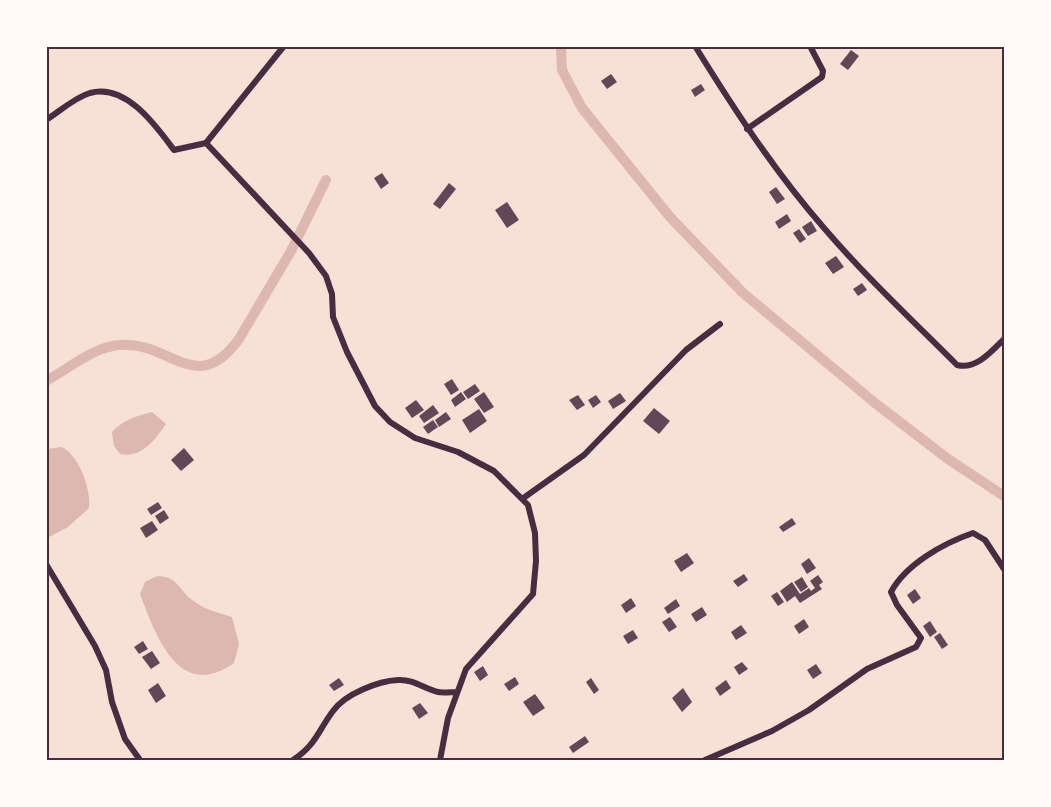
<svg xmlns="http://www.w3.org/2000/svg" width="1051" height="807" viewBox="0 0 1051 807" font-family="Figtree,sans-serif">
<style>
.water{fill:#dcb8b0}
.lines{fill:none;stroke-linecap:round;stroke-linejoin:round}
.canal{stroke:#dcb8b0;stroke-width:10}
.building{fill:#644757}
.minor{stroke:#4a2c40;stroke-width:6}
.neatline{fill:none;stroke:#4a2c40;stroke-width:2}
</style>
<rect width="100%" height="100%" fill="#f7e1d7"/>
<path class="water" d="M152,412l14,12c-11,16 -25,35 -46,30l-6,-8 -2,-14c11,-12 24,-16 40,-20z
M62,447c18,10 29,42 27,61l-21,19 -21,11v-89z
M157,576c22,0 22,16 38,26 11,8 24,11 37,15l7,27 -5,19c-55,39 -78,-27 -94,-69l5,-12z"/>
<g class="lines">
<path class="canal" d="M561,46l1,24 20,38 88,109 73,76 132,110 73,56 56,37
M46,381c22,-12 49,-35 74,-36 51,-4 76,53 119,-6l52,-88 35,-71"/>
</g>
<path class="building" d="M851,50l8,6 -11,14 -8,-6z
M611,74l6,8 -10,7 -6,-8z
M701,84l4,6 -10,7 -4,-7z
M382,173l7,10 -8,6 -7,-11z
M449,183l7,6 -16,20 -7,-5z
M776,187l9,12 -8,5 -8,-12z
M507,202l12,18 -12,8 -12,-18z
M787,214l4,7 -12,8 -4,-7z
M811,221l6,10 -9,5 -6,-9z
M799,229l7,10 -6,4 -7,-10z
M836,256l8,11 -11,7 -8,-11z
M862,283l5,7 -9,6 -5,-7z
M452,379l7,11 -8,5 -7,-11z
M475,384l5,7 -12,8 -5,-7z
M461,392l5,7 -11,8 -4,-7z
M484,392l10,15 -10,6 -10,-14z
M620,393l6,8 -13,8 -5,-8z
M578,395l7,10 -8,5 -8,-10z
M596,395l5,7 -8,6 -5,-8z
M416,400l8,10 -12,8 -7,-10z
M433,405l6,8 -15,10 -5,-7z
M654,408l16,13 -11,13 -16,-13z
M479,409l8,12 -17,12 -8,-13z
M446,412l5,7 -12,8 -4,-7z
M433,420l5,7 -10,7 -5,-7z
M184,448l10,12 -13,11 -10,-11z
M158,502l4,6 -11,7 -4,-6z
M164,510l5,8 -9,6 -5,-8z
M792,518l4,6 -13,8 -4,-5z
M152,521l6,9 -12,8 -6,-10z
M687,553l7,10 -13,9 -7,-11z
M809,558l7,10 -9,6 -6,-10z
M744,574l4,6 -10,7 -5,-6z
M818,575l5,7 -4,3 3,4 -22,14 -5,-7 -8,6 -7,-11 12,-9 8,12 9,-6 2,3 4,-3 -5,-7z
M802,577l6,10 -7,5 -7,-10z
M915,589l6,9 -8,6 -6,-9z
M777,592l7,10 -6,4 -7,-10z
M631,598l5,8 -10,7 -5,-8z
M676,599l4,7 -12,8 -4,-6z
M702,607l5,8 -11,7 -5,-8z
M670,617l7,10 -8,5 -7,-10z
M804,619l5,8 -10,7 -5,-8z
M930,621l7,11 -7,5 -7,-11z
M741,625l6,8 -11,7 -5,-8z
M633,630l5,8 -10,6 -5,-8z
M940,633l8,12 -6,4 -8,-12z
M143,641l5,8 -9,5 -5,-7z
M152,651l8,12 -9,6 -9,-12z
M742,662l6,7 -9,6 -5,-8z
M816,664l6,9 -9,6 -6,-9z
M483,666l5,9 -8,6 -6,-9z
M515,677l4,7 -10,7 -5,-7z
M339,678l5,7 -10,6 -5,-6z
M591,678l8,12 -5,4 -8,-12z
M726,680l5,8 -11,8 -5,-8z
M158,683l8,13 -10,7 -8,-13z
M683,688l9,14 -10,10 -10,-14z
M535,694l10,14 -12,8 -10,-14z
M420,703l8,10 -9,6 -7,-11z
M585,736l4,6 -16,11 -4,-6z"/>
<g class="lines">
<path class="minor" d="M695,46c39,63 80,126 129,182 41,48 88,92 133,137 19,5 35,-14 47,-26
M46,120c14,-9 28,-22 44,-27 36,-10 66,33 84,57l32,-7 78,-97
M747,129l75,-52 1,-6 -13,-25
M206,143l103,110 17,23 6,18 1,23 14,35 28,54 15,16 25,16 43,14 36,19 34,34 7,28 1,28 -3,33 -67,75 -18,49 -8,42
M522,499l62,-44 102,-105 34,-26
M46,564l49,82 11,24 6,32 13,37 15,21
M293,760c23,-15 25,-29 40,-49 12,-17 45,-30 65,-31 16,-1 26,9 40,12 5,1 13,0 18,0
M705,760l67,-29 37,-21 58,-41 49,-22 5,-9 -24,-33 -6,-13c15,-28 53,-49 82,-59l12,7 19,29"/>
</g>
<rect width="1051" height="807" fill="none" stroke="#fffaf5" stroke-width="96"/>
<rect x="48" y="48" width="955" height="711" class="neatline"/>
</svg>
